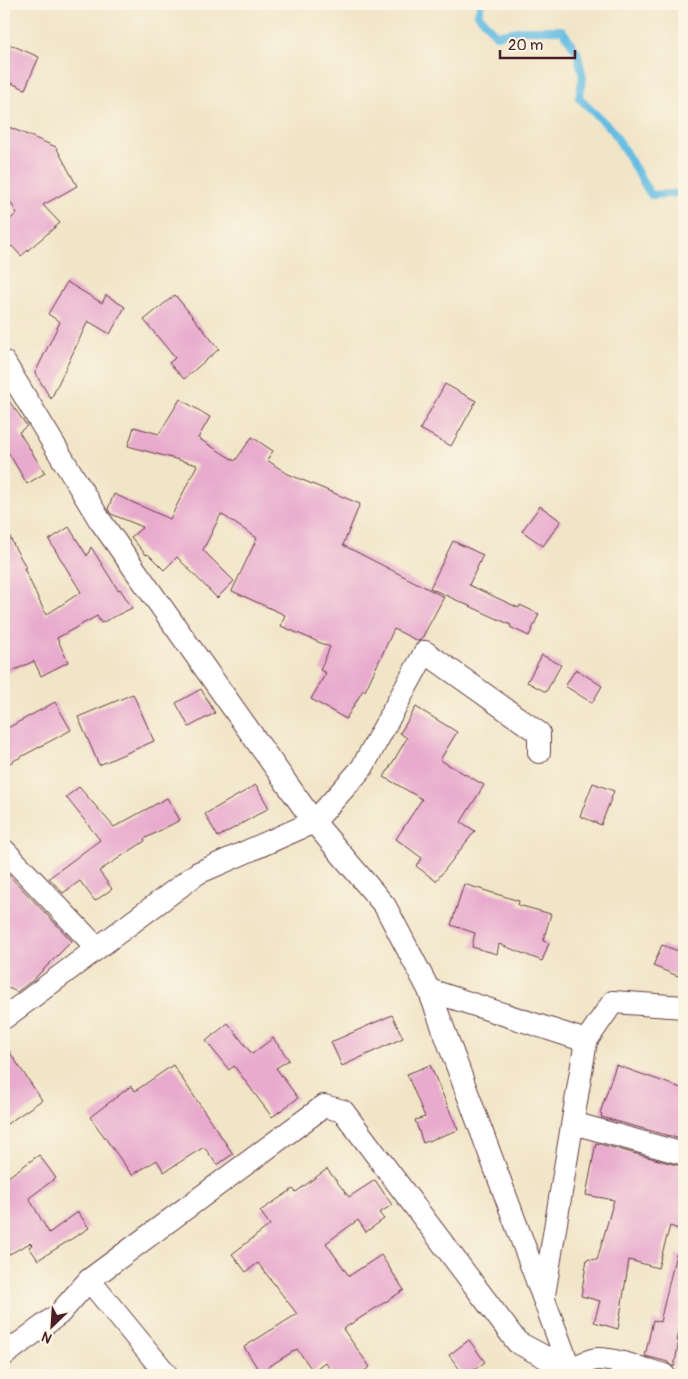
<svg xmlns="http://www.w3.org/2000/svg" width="688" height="1379" viewBox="0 0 688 1379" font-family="Pangolin,sans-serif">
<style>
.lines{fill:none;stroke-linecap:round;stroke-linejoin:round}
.stream{stroke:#65bde2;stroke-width:8}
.building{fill:#e8abce}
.street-casing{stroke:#633d43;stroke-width:24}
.street{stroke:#fff;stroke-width:22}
</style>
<rect width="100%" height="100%" fill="#fcf5e5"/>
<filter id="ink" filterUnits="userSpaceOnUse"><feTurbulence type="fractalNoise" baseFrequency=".02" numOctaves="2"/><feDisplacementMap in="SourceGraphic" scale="10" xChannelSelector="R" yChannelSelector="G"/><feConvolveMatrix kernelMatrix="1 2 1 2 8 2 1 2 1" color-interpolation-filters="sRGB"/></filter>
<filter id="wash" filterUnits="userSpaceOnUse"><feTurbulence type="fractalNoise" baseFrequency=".0096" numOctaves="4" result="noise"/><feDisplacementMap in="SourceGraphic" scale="20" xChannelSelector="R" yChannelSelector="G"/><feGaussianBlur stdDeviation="1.12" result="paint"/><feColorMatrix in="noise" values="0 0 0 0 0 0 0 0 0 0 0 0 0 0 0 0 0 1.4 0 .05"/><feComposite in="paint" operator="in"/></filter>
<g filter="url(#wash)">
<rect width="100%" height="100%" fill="#f1e5c8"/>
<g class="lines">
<path class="stream" d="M481,4l-3,10 18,21 27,-5h39l15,22 6,25 -4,21 34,33 38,64 33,-2"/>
</g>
<g id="blocks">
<path class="building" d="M4,42l35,15 -14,32 -21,-9z
M4,125l52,22 21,39 -34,19 17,18 -39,33 -9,-10 -8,7v-28l13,-12 -13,-21z
M67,282l35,21 4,-8 19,12 -15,27 -22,-13 -37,78 -16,-26 25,-51 -12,-8z
M175,295l44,54 -35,30 -15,-16 6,-5 -31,-38z
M445,384l31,17 -25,45 -31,-17z
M4,394l23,32 -8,6 26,41 -18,11 -23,-39z
M180,399l30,18 -12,21 37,23 17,-24 21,14 -6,9 21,14 72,30 -17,41 101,52 -23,43 -3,1 -24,-12 -29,62 -2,-1 -17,29 -35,-20 15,-26 -6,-3 10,-23 -49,-21 4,-11 -53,-24 25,-53 -36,-24 -18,36 31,31 -17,17 -40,-41 -13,13 -16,-16 -2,1 -15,-18 12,-10 -32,-13 -3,-5 6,-15 56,25 27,-54 -69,-19 6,-19 25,7z
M540,506l21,15 -18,25 -21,-15z
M4,524l11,24 11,19 -2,1 22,47 35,-23 -32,-52 20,-13 18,29 4,-9 27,43 2,-1 12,19 -31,15 -4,-7 -40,22 11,24 -27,14 -7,-15 -30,14z
M453,541l30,14 -14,30 50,23 1,-3 19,9 -10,22 -19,-9 1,-2 -81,-37z
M542,655l19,10 -15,27 -19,-10z
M576,669l26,17 -10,17 -27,-17z
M201,689l14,24 -26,14 -13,-24z
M133,694l21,47 -55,24 -21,-48z
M55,702l16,28 -67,36v-36z
M416,707l41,25 -17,28 44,25 -23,37 14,9 -39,50 -20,-15 6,-8 -26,-19 26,-40 -38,-22 23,-39 -7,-5z
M593,783l21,8 -13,34 -21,-9z
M256,785l13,23 -51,29 -13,-23z
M79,787l35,40 53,-29 13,22 -36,19 1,2 -46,30 13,18 -17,12 -15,-20 -17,12 -14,-15 51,-38 -34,-43z
M4,870l68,71 -39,39 -16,12 -13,-6z
M464,884l55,17 -1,4 33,9 -8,27 6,2 -7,18 -43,-17 -2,10 -25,-7 3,-14 -24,-8z
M662,945l22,8v8l-6,15 -25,-10z
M392,1015l11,23 -61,28 -11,-24z
M228,1023l24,31 21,-16 16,22 -13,8 22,30 -26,19 -38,-51 -5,4 -23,-29z
M4,1044l38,56 -38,26z
M173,1065l60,89 -16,11 -13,-18 -40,25 -7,-12 -25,15 -42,-58 41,-31 4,5z
M430,1065l28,65 -35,13 -8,-23 10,-3 -18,-43z
M616,1065l68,24v51l-83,-23 1,-3 -2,-1z
M596,1143l88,24v64l-14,-5 -12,42 -29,-8 -11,69 -24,-7 6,-21 -19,-5 6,-37 10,1 17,-60 -28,-5z
M39,1155l17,23 -27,20 20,35 29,-21 11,16 -51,32 -9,-13 3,-2 -2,-2 -26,14v-77z
M327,1169l22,28 26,-17 17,25 -13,8 5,6 -18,13 -8,-12 -32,23 23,33 32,-21 23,35 -61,39 27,38 -12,8h-24l-9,-13 -12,9 -16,-22 -37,23 -16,-25 53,-33 -39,-51 -12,9 -14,-18 38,-29 -10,-14 33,-22 3,3z
M676,1254l8,1v56l-7,30h2l-5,26 -6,-5 -23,-6 8,-36 7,2z
M469,1340l16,22 -18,13h-3l-15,-20z"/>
</g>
</g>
<g filter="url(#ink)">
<use href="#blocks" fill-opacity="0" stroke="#633d43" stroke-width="1"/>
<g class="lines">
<g class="street-casing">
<path id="street" d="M4,362l95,157 215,303 71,84 44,84 143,385
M4,850l93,98
M429,990l157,51 -42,254
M4,1018l194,-145 116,-51 48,-54 63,-116 114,81v19
M586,1041l27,-39 71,5
M573,1123l111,31
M89,1280l78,95
M4,1355l55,-41 30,-34 235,-174 19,5 174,231 52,28
M562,1375c7,-5 27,-16 36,-16 18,0 48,11 66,16"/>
</g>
<use href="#street" class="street"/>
</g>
</g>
<rect width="688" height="1379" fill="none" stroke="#fcf5e5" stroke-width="20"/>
<g transform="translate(52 1326) rotate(205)" stroke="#fcf5e5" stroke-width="4" paint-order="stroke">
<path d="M0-4L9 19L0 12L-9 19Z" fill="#4a1f2b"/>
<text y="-8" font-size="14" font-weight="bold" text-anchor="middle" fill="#4a1f2b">N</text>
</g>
<path d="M500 50v8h75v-8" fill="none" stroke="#4a1f2b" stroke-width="2.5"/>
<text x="508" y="50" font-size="15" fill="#4a1f2b" stroke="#fcf5e5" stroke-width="4" paint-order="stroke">20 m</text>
</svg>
